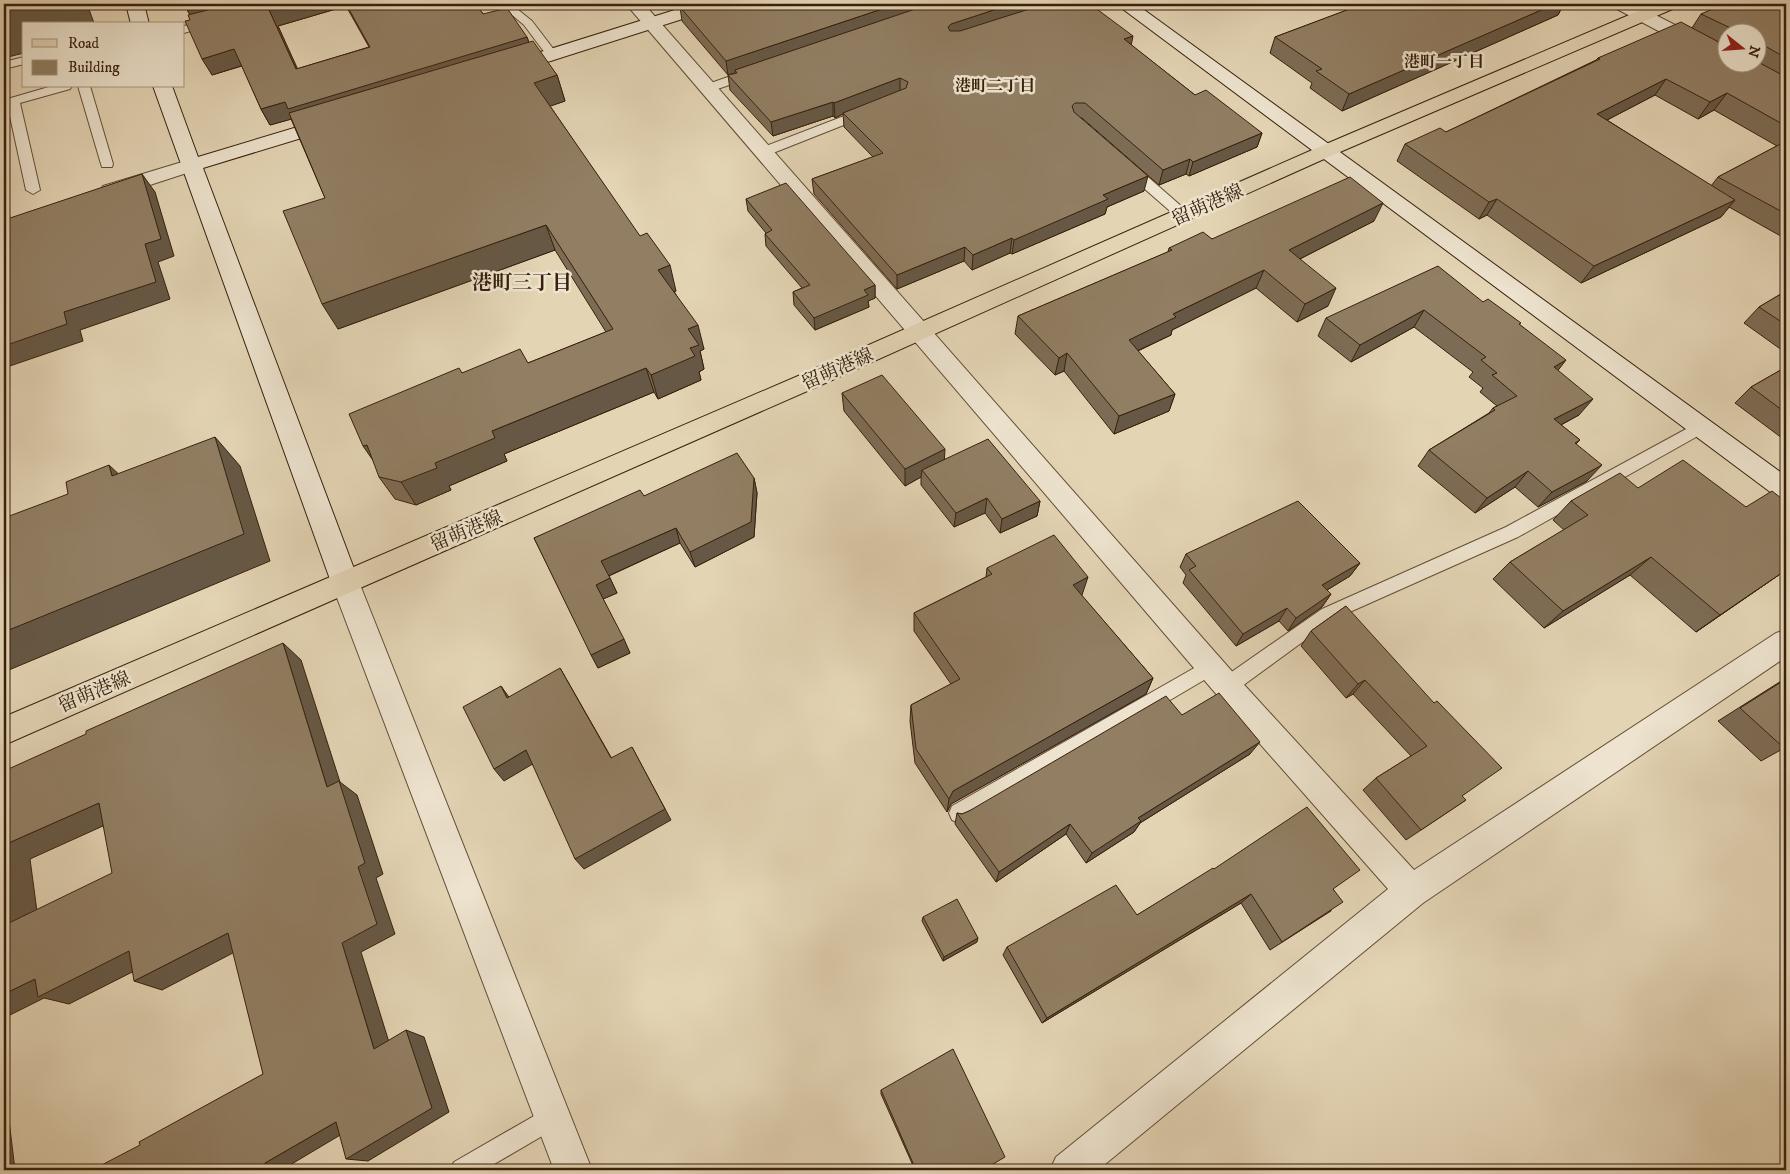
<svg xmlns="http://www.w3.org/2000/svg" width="1790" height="1174" viewBox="0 0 1790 1174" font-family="'IM FELL DW Pica','Noto Serif JP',serif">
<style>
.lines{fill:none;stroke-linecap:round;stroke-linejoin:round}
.lane-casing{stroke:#634d36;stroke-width:2}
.street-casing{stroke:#634d36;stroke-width:2}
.secondary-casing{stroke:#38200c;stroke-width:2}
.primary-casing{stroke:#38200c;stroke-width:2}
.lane{fill:#ede3ce;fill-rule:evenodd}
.street{fill:#ede3ce;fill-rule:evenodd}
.secondary{fill:#ede3ce;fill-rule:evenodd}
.primary{fill:#e3d4b4;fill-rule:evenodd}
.wall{fill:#7d6c55;stroke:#38200c;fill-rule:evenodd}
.shaded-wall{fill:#665845;stroke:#38200c}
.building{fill:#917e63;stroke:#38200c}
.labels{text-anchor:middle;stroke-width:5;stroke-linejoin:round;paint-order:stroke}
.far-neighbourhood-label{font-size:16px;font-weight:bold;fill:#38200c;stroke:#ede3ce}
.street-label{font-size:19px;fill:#38200c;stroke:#ede3ce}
.neighbourhood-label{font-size:20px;font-weight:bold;fill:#38200c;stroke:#ede3ce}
</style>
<rect width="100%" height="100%" fill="#e3d4b4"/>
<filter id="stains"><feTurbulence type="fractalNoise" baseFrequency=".004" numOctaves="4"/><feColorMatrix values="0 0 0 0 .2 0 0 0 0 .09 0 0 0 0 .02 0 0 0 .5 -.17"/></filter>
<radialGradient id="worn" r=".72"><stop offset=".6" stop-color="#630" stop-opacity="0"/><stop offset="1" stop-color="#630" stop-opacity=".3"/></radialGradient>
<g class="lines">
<g class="lane-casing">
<path id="lane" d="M499,4h12l21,17 26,34 -2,2h-8l-24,-32z
M210,19l6,3 -2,2 -30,9v-7z
M24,57v7l-20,5v-7z
M751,69l6,4 -2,3 -46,16 -6,-4 2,-3z
M52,86h20l-2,3 -50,14 20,87 -7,4 -7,-4 -18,-83 -4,1v-8z
M78,86h12l23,78 -1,3h-10l-1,-3z
M865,108l6,4 -2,3 -101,40h-10l-1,-3 1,-3z
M1128,163l5,1 55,48 2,3 -2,3h-10l-55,-48 -1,-3 1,-3z
M1699,422l6,2 2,4 -2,4 -187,105 -184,82 -100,73 -7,2 -7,-2 -2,-6 2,-6 102,-71 184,-82z
M1210,659l6,2 3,6 -3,6 -250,147 -7,3 -7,-3 -3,-7 3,-7z
M553,1105l8,4 4,8 -4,8 -77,45h-34l4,-8z"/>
</g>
<g class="street-casing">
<path id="street" d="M626,4h18l593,673 177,193 362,-237 10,-3v27l-363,246 -325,267h-48l6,-13 332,-268 -171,-194z
M1612,4h22l94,48v10h7l-7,4 -7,-2 -106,-56z
M192,159l7,2 3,4 -3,4 -89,29 -7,-2 -3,-5 3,-5z
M345,570l10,4 4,8 233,588h-38l-223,-588 4,-8z"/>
</g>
<g class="secondary-casing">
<path id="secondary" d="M126,4h18l5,20h-18z
M694,4h26l-3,4 -201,64 -7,2 -7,-2 -2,-4 2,-4z
M1116,4h20l650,472v24l-9,-3z
M153,86h19l26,71 136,-41 7,2 3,4 -3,4 -138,42 156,414 -4,8 -10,4 -10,-4 -4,-8z"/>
</g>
<g class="primary-casing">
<path id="primary" d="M1655,4h23l-3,4 -342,147 -512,230 -817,360v-28l801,-344 514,-226z"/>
</g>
<use href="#lane" class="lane"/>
<use href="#street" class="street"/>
<use href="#secondary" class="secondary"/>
<use href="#primary" class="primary"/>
</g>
<path class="wall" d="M184,4h292l7,10 44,23 2,5 28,33 8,26 -15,5 126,185h-2l30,58 -4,2 4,18 -5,3 2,8 -43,19 -4,-7 -150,62 3,7 -58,25 2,4 -35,15 -21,-6 -16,-22 83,-104 66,-10 78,-31 -51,-82 -217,79 -13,-131 -34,-79 -21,6 -9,-16 -19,-43 -30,9 -22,-55v-5zM346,6l23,41 -72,22 -19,-43z
M667,4h22l-17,5z
M1363,4h210l-12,5 -3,6 -216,96 -32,-23 2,-5 -42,-30 5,-16z
M1786,4v235l-57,-32 -8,10 -140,66 -94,-68 -8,4 -82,-58 8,-17 41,-12 150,-72 2,-2 94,-30 9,-14zM1728,32h30v30h-30zM1655,95l43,24 16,-9 63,36 -59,31 -7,9 -104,-66z
M680,7l451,38 64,50 67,38 -5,14 -68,29 -3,-2 -27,11 -77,-67h-1l63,73 -37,16 -2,7 -93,40 -2,-1 -38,17 -8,-9 -67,28 -83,-95 -2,-15 61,-22 -29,-30 -1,-13 -8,4 -2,-2 -60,20 -43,-46 -2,-15 -46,-54z
M746,199l129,86v13l-7,3 1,6 -54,23 -21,-25 -1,-13 9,-4 -36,-42 -1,-12 1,-1 -18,-22z
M1374,221l-74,38 28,47 -31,16 -41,-34 -84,42 -1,5 -33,16 37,43 -6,17 -55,23 -50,-63 -9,4 -40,-41 3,-18 150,-64 1,-4 43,-9z
M1786,291v62l-42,-30 15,-16z
M1483,302l37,23 38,45 21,45 -18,10 19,15 -4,4 11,37 -49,26 -23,-20 -40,26 -57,-47 11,-16 60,-37 4,-5 4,-2 -17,-14 3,-4 -14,-11 4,-5 -59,-45 -63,35 -33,-26 8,-18z
M1786,367v74l-51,-38 16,-16z
M842,393l102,66 96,42 -3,15 -37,17 -15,-20 -31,14 -33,-42v-8l-16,9 -61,-75z
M754,478l3,15 -3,44 -59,30 -15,-24 -71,33 8,17 -14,6 27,54 -32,15 -64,-130 110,-42z
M1638,488l108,19 40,-5v68l-90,62 -66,-57 -86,53 -51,-49 17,-17 54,-32 -11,-10 18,-19z
M1186,554l174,9 -10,13 -23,14 4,4 -9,13 -34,24 -9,-10 -43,25 -53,-63 3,-8 -6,-8z
M987,568l95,27v1l71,82 -7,16 -195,110 -4,8 -32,-49 -5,-42 1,-16 40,-21 -37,-53v-18l72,-36z
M1346,606l116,190 4,4 -60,40 -43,-50 13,-12 35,-22 -58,-62 -7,4 -45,-52 10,-15z
M1786,678v69l-25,14 -43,-40z
M1182,715l68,39 -110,69 -6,9 -48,31 -20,-29 -70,48 -41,-58 2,-11 5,1 7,-3z
M1214,869l120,21 -3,21 -61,39 -29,-47 -199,120 -39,-68 4,-8 130,-32z
M923,917l54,25 -34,19 -21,-40z
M881,1090l102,80h-68l-34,-76z"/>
<path class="shaded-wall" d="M31,4h56l7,19 -70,1v29l-20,5v-47z
M194,4h66l-66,18 -9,-16z
M291,4h54l1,2 -68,20 27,59 -9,-16 -27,-59z
M671,4h18l-17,5z
M897,4h43l-205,66v3l-7,2 -2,-14z
M1012,4h43l-108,38 1,-15 3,-3z
M1555,4h18l-12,5 -3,6 -216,96 7,-17z
M1133,36l-3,15 -6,-12z
M527,37l5,16 -262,72 -9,-16 24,-7z
M234,49l10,16 -32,10 -10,-16z
M557,75l8,26 -23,8 -8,-26z
M900,78v14l-57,21v1l-8,4 -1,-15z
M1666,79l-11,16 -69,36 11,-17z
M1727,93l-13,17 -16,9 12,-17z
M833,102v14l-60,20 -2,-14z
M1262,133l-5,14 -68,29 4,-14z
M1190,159l-4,15 -27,11 4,-15z
M142,174l13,18 19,64 -16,6 12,37 -90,31 3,11 -79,27v-22l60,-34 81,-68z
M1148,176l-4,15 -37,16 -2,7 -93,40 2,-14 89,-45z
M1497,199l-10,16 -8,4 10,-17z
M1735,200l-14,17 -140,66 13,-17z
M1383,203l-9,18 -92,47 7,-18z
M546,225l9,25 -217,79 -16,-25z
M1012,238l-2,15 -38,17 1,-15z
M965,247l-1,14 -67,28v-14z
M670,265l6,26 -11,4 -7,-25z
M1264,270l-8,18 -84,42 -1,5 -47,22 5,-17 44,-26z
M875,285v13l-7,3 1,6 -54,23 -1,-12 50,-28z
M1336,288l-8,18 -31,16 8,-18z
M1424,310l-10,17 -63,35 9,-17z
M698,325l6,24 -4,2 4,18 -5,3 2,8 -43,19 -7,-24 39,-27 -2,-19z
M1067,353l-3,18 -9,4 4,-17z
M1566,360l-13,17 1,-10z
M646,368l8,24 -150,62 3,7 -58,25 2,4 -35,15 -15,-23 91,-51z
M1175,394l-6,17 -55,23 5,-18z
M1593,399l-14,16 -39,21 14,-17z
M215,437l25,29 30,95 -266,111v-40z
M367,445l12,24 -16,-23z
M945,449l-1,17 -22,4 -1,7 -16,9v-17z
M4,463l2,17 -2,1z
M109,465l30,28 -27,-17z
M1602,465l-15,16 -49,26 14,-15z
M1528,471l-13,16 -40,26 12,-15z
M754,478l3,15 -3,44 -59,30 -5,-15z
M987,498l-2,15 -31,14 2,-14z
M1040,501l-3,15 -37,17 2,-14z
M676,528l4,15 -72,33 -7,-15z
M1651,557l-21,18 -86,53 19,-17z
M1360,563l-10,13 -36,22 8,-13z
M1786,570l-90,62 24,-17z
M1088,577l-6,18 -14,8 5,-18z
M610,578l7,15 -14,6 -7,-14z
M1331,594l-9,13 -34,24 8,-13z
M1287,608l-8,13 -43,25 7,-12z
M624,639l6,14 -32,15 -7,-13z
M283,643l18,17 39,122 17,13 26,79 -7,4 19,56 -34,18 32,103 -19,-6 -32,-106 -15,-156z
M560,668l8,14 51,89 -8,-13z
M1153,678l-7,16 -195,110 -4,8 2,-13 4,-8z
M1365,680l-12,14 -7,4 12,-14z
M501,686l10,14 -4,-2z
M1260,742l-10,12 -110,69 -6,9 -48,31 6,-10 46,-35z
M632,747l39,73 -87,49 -9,-10z
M526,750l10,12 -32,19 -10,-12z
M99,803l26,13 -95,43 10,75 -31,-11 -5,-42v-36z
M1070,824l-4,10 -70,48 3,-10z
M1251,894l-10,9 -199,120 5,-5z
M228,933l24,10 -90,47 -28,-9z
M978,938l-1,4 -34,19 1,-4z
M129,951l27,9 -87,44 -25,-6 -34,17 -6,-2v-19l31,-15z
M406,1030l18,7 25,75 -81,49 -22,-2z
M4,1079l11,91h-11z
M336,1122l21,3 -67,40 1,5h-25l-1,-7z"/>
<path class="building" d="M4,4h27l-27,7z
M184,4h10l-9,2z
M231,4h60l-22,6 27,59 74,-22 -24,-43h130l7,10 24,-6 20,29 -239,72 -3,-7 -24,7 -27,-60 -32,10 -17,-38 5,-1 -2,-5z
M689,4h208l-171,57 -46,-54z
M930,4h82l-61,20 -3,3 2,4h10l85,-27h45l43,32 -9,3 71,56 11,-5 56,43 -69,29 -3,-3 -27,11 -78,-67h-10l-3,3 2,6 74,64 -45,19 5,4 -94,41 -2,-2 -39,17 -8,-8 -68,28 -85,-96 71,-26 -40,-40 63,-25 2,-6 -8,-4 -66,25 -1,-1 -62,20 -43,-47 9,-2 -2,-3z
M1363,4h192l-206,90 -33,-23 6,-2 -47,-32z
M1724,4h62v54l-26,-15h-2v-11h-19l-38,-18z
M1681,22l47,25v15h30l28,15v49l-59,-33 -17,9 -44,-23 -69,35 138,86 -141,66 -97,-67 -8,3 -84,-58 35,-16 6,4 154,-73 -2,-1z
M533,41l24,34 -23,8 106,153 7,-3 23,32 -12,5 40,55 -10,4 11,16 -9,3 5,8 -44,19 -5,-7 -154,63 3,7 -60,25 2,5 -36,14 -22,-5 -12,-32 -4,1 -14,-32 110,-46 3,5 58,-24 8,14 85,-34 -67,-104 -224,79 -39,-93 42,-13 -36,-85z
M1786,141v73l-68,-37z
M142,174l19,65 -16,5 11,38 -92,30 3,12 -63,22v-126z
M1350,177l33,26 -94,47 47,38 -31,16 -41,-34 -91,44 3,3 -47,23 46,54 -56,22 -52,-63 -8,5 -41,-42 154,-66 -3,-2 34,-16 9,7z
M786,183l89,102 -11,5 4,5 -54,23 -21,-26 17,-7 -45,-51 7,-4 -26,-31z
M1438,266l45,36 5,-3 33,24 -2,1 47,36 -12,7 39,32 -39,20 26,21 -5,3 27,22 -50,27 -24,-21 -41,27 -58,-48 66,-40 -2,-2 24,-12 -25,-21 5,-2 -16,-13 5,-3 -62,-47 -64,35 -34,-27z
M1786,291v34l-27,-18z
M1786,367v46l-35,-26z
M882,375l63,74 -40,20 -63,-76z
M215,437l29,97 -240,98v-114l64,-24 -2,-12 43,-17 3,11z
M988,439l52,62 -38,18 -15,-21 -31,15 -34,-43z
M737,453l17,25 -3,44 -61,30 -14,-24 -75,33 9,17 -14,7 28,54 -33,16 -57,-117 106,-48 4,6z
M1683,460l63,47 26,-16 14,11v68l-66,45 -69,-58 -88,54 -53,-49 78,-47 -17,-14 49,-28 18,15z
M1298,501l62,62 -38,22 9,9 -35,24 -9,-10 -44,26 -54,-64 7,-4 -10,-12z
M1054,535l34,42 -15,8 80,93 -200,113 -4,8 -33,-50 -5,-44 49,-26 -46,-66 78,-39 -5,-6z
M1346,606l88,97 3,-2 65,67 -40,28 4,4 -45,30 -45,-52 51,-32 -62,-66 -7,4 -47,-53z
M283,643l44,144 12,-6 26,82 -7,4 19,57 -35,19 32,106 32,-19 26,78 -86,51 -10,-37 -71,41 1,7h-174l48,-25 -1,-3 124,-68 -35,-141 -94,48 -5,-30 -91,46 -3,-18 -31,15v-113l5,42 103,-50 -13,-70 -95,42v-74l82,-37v-3z
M560,668l51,90 21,-11 33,62 -90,50 -49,-109 -32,19 -31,-62 38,-21 6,12z
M1786,679v68l-2,1 -44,-40z
M1219,693l41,49 -122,76 3,3 -49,32 -22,-29 -71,48 -42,-59 5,1 7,-3 197,-115 16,19z
M1307,807l53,63 -27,19 10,13 -61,40 -31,-48 -204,124 -40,-71 109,-62 21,30 76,-47 1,1z
M957,899l21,39 -34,19 -21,-40z
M953,1049l52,108 -22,13h-67l-35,-80z"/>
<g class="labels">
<g class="far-neighbourhood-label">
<text x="1444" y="67">港町一丁目</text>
<text x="995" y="91">港町二丁目</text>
</g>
<g class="street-label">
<text transform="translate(1207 204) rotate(-24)" y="7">留萌港線</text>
<text transform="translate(837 368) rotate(-24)" y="7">留萌港線</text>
<text transform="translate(466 530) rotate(-23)" y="7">留萌港線</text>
<text transform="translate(94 691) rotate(-23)" y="7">留萌港線</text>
</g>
<g class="neighbourhood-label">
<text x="522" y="289">港町三丁目</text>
</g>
</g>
<rect width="1790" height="1174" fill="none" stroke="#e3d4b4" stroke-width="20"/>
<rect x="5" y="5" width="1780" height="1164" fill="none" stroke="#38200c" stroke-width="2.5"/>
<rect x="10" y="10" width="1770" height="1154" fill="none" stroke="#38200c"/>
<rect x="22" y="22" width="162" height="65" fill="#ede3ce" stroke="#a59580"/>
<rect x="32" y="39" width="25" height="8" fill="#e3d4b4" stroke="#a59580"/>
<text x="68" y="48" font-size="15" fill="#38200c">Road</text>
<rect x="32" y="60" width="25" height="15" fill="#917e63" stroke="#a59580"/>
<text x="68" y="72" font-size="15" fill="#38200c">Building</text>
<g transform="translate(1742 48) rotate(107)"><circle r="24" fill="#ede3ce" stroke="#a59580"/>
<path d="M0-4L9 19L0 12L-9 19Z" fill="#8f2418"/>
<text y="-8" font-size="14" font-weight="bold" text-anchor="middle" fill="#38200c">N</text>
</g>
<rect width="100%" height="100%" filter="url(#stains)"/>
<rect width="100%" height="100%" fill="url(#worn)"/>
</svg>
